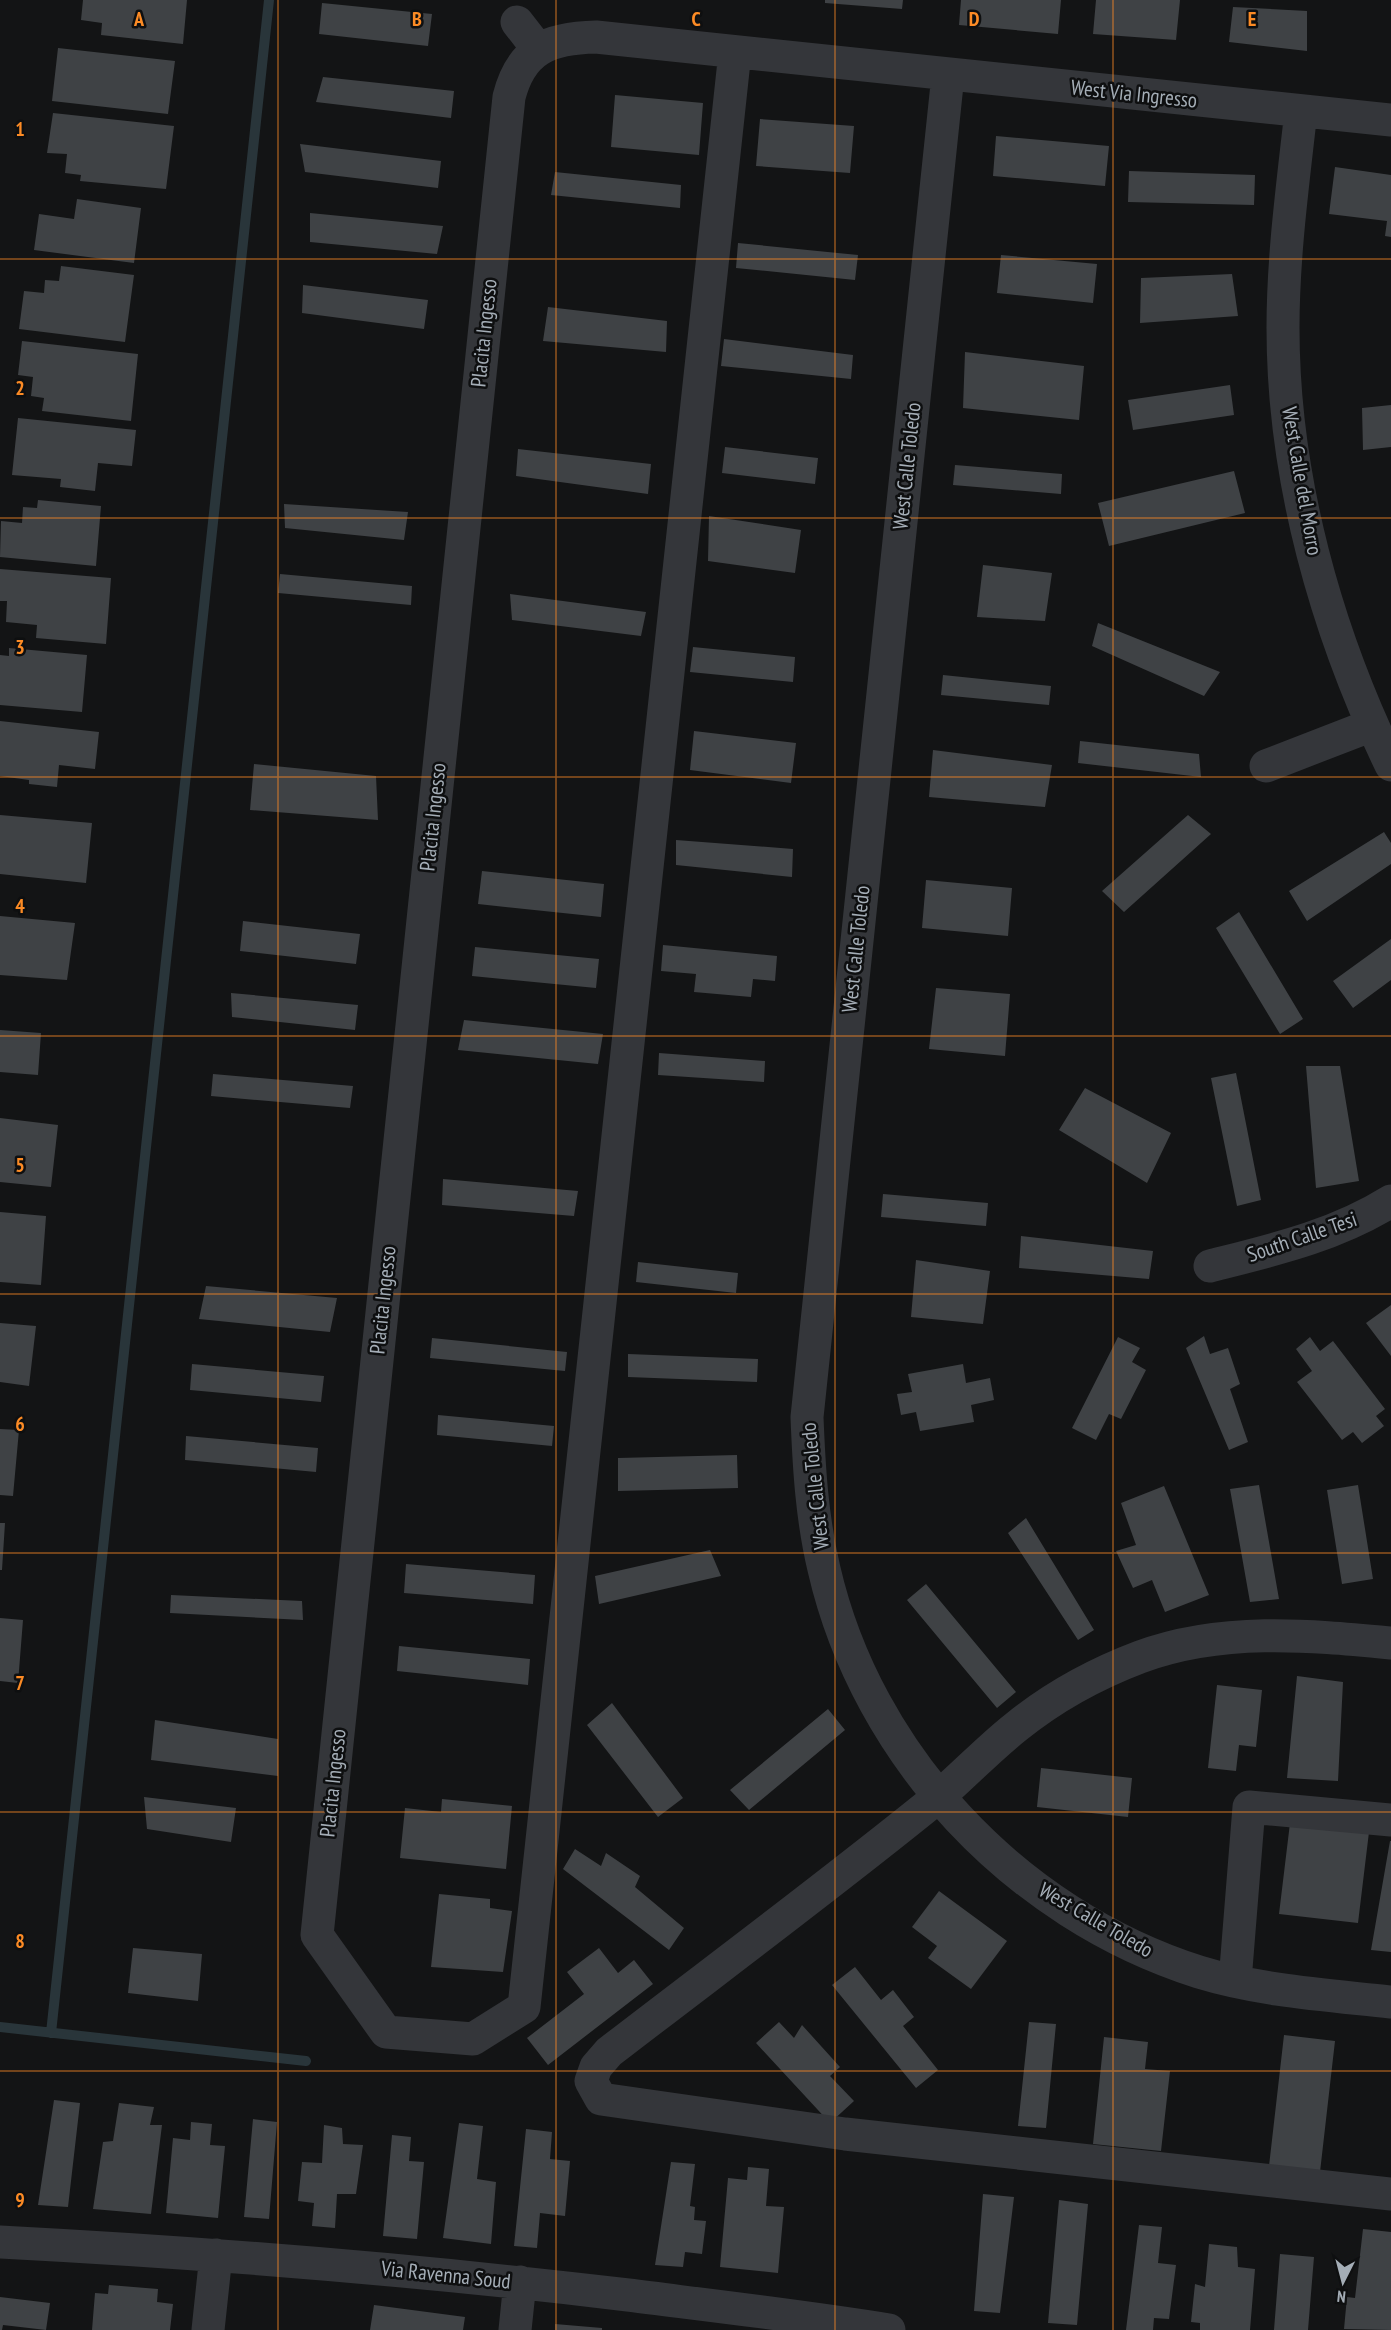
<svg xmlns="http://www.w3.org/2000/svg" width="1391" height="2330" viewBox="0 0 1391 2330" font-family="'PT Sans Narrow',sans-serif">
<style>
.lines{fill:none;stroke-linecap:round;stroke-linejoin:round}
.stream{stroke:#29353a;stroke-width:10}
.building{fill:#3f4245}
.minor{stroke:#34363a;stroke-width:33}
.grid{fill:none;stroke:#fc8b25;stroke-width:1.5;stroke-opacity:0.55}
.labels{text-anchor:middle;stroke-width:5;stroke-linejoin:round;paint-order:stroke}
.street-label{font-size:21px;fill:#a4adb6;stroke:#0e0f10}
.grid-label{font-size:20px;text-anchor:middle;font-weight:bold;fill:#fc8b25;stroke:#0e0f10;stroke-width:5;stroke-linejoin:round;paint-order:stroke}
</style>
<rect width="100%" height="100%" fill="#131415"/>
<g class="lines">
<path class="stream" d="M0,2027l306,34
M51,2033l218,-2033"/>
</g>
<path class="building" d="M83,0h104l-4,44 -82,-9 1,-12 -21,-3z
M825,0h78l-1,9 -77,-6z
M961,0h100l-3,34 -99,-9z
M1096,0h84l-4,40 -83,-6z
M322,3l110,11 -4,32 -109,-12z
M1233,7l74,4v40l-78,-9z
M58,48l117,13 -7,53 -116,-13z
M323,77l131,14 -3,27 -135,-16z
M615,95l88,8 -4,52 -88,-8z
M53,113l121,13 -8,63 -86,-8 1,-6 -16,-2 2,-19 -20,-1z
M760,119l94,7 -4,47 -94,-7z
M996,136l113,10 -4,40 -112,-10z
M300,144l141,17 -3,27 -133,-16z
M1335,167l56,8v62l-6,-1 2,-15 -58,-7z
M1129,171l126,4 -1,30 -126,-3z
M555,172l126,13 -1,23 -129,-13z
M77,199l64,9 -7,55 -100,-13 5,-36 35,5z
M310,213l133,13 -6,28 -127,-12z
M738,243l120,12 -3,25 -119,-12z
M1001,255l96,9 -4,39 -96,-10z
M61,266l73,9 -9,67 -106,-13 5,-38 20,2 1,-13 14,1z
M1232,274l6,42 -98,7 1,-45z
M303,285l125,15 -4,29 -122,-16z
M548,307l119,14 -1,31 -123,-11z
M724,339l129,16 -2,24 -130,-13z
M22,341l116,13 -7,67 -89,-10 2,-13 -13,-2 2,-19 -15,-2z
M965,352l119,14 -5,54 -116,-12z
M1230,385l4,30 -101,15 -5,-30z
M1391,405v42l-28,3 -1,-42z
M18,418l118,12 -4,36 -34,-3 -3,28 -35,-4 1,-8 -49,-4z
M725,447l93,11 -3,26 -93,-11z
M518,449l133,15 -3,30 -132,-18z
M955,465l107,9 -1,20 -108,-9z
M1234,471l11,42 -136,33 -11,-43z
M38,500l63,6 -5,60 -96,-9 1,-36 21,2 1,-16 14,1z
M284,504l124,8 -4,28 -119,-12z
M709,516l92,14 -6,43 -87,-12z
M983,565l69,8 -7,48 -68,-4z
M0,569l111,9 -5,66 -70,-6 1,-13 -31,-3 1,-21h-7z
M280,574l132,12 -1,19 -133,-12z
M510,594l136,18 -5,24 -129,-16z
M1098,623l122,49 -16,24 -112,-50z
M693,647l102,10 -2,25 -103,-10z
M9,648l78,7 -5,57 -82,-7v-50l9,1z
M943,675l108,11 -2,19 -108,-10z
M0,721l99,11 -4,37 -36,-4 -2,22 -28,-3v-4l-29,-4z
M694,731l102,12 -5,40 -101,-13z
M1080,741l119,13 2,23 -123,-14z
M933,750l119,15 -7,42 -116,-10z
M254,764l122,12 2,44 -128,-10z
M0,815l92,8 -6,60 -86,-9z
M1188,815l23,19 -87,78 -22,-21z
M1384,832l7,11v21l-84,57 -18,-30z
M676,840l117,9 -1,28 -116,-12z
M482,871l122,13 -3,33 -123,-13z
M926,880l86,8 -4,48 -86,-8z
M1239,912l64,107 -23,15 -64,-106z
M0,916l75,7 -8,57 -67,-5z
M243,921l117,13 -4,30 -116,-13z
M1391,939v41l-38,28 -20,-27z
M663,945l114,11 -2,25 -22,-2 -2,18 -57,-5 2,-18 -35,-3z
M475,947l124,12 -3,29 -124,-12z
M936,988l74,6 -5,62 -76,-7z
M231,993l127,12 -3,25 -123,-13z
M464,1020l139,14 -5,30 -140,-14z
M0,1030l41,3 -3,42 -38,-3z
M659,1053l106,8 -1,21 -106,-7z
M1306,1066h34l19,115 -43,7z
M1236,1073l25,127 -24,6 -26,-128z
M213,1074l140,12 -3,22 -139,-12z
M1085,1088l86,45 -24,50 -88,-53z
M0,1118l58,7 -7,62 -51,-5z
M443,1179l135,12 -4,25 -132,-11z
M883,1194l105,9 -2,23 -105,-9z
M0,1212l46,4 -5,69 -41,-3z
M1021,1236l132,15 -4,28 -130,-11z
M916,1260l74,11 -7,53 -72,-7z
M638,1262l100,11 -2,20 -100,-11z
M206,1286l131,12 -7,34 -131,-13z
M1391,1305v51l-25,-33z
M0,1323l36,3 -7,60 -29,-4z
M1204,1336l6,18 18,-6 12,36 -10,5 18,53 -19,8 -43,-102z
M1118,1337l22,11 -8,14 14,8 -25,49 -12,-5 -13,26 -24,-12z
M1310,1337l10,14 13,-10 52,68 -9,7 8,10 -22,17 -9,-11 -11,8 -45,-58 15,-11 -16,-22z
M432,1338l135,14 -2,19 -135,-13z
M628,1354l130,5 -1,23 -129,-5z
M192,1364l132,12 -3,26 -131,-12z
M963,1364l3,19 24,-5 4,22 -23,5 3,17 -54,9 -4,-19 -15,3 -4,-21 15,-2 -4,-18z
M438,1415l116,11 -2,20 -115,-11z
M0,1429l19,1 -6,66 -13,-1z
M186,1436l132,12 -2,24 -131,-12z
M737,1455l1,33 -120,3v-33z
M1259,1485l20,114 -29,3 -20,-113z
M1358,1485l15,94 -31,5 -15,-94z
M1164,1486l45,109 -44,17 -13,-32 -19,8 -17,-37 20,-6 -15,-42z
M1026,1518l68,112 -16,10 -70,-107z
M0,1523h5l-3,47h-2z
M710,1550l11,26 -122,28 -4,-28z
M406,1564l129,11 -2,29 -129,-11z
M926,1584l90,108 -19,16 -90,-108z
M171,1595l131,6 1,19 -133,-7z
M0,1618l23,2 -5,63 -18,-2z
M399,1646l131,13 -2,26 -131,-14z
M1297,1676l46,6 -5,99 -51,-3z
M1217,1685l45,5 -6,57 -17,-2 -3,26 -28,-3z
M612,1703l71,95 -25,19 -71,-92z
M828,1709l17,21 -96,80 -19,-20z
M155,1720l123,19v37l-127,-16z
M1041,1768l91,10 -4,39 -91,-10z
M144,1797l92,11 -5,34 -84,-13z
M442,1799l70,7 -6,63 -106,-11 5,-50 36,4z
M1290,1823l79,9 -11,91 -79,-9z
M1390,1841h1v111l-20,-2z
M575,1849l26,17 5,-13 34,23 -5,11 49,41 -15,22 -106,-81z
M939,1891l68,50 -36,48 -43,-31 9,-12 -25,-19z
M439,1894l51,5v9l22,3 -9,61 -72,-5z
M133,1948l69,6 -4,47 -70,-8z
M599,1948l19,25 16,-13 19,24 -105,81 -21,-27 57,-44 -17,-22z
M855,1967l26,33 12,-10 21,27 -11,9 35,44 -22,18 -84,-103z
M779,2022l15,16 8,-13 38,42 -10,9 24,25 -24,22 -74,-80z
M1029,2022l27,2 -10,104 -28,-2z
M1284,2035l51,6 -15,131 -51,-6z
M1104,2037l44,5 -3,27 25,2 -9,80 -68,-7z
M54,2100l26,3 -12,104 -30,-2z
M119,2103l35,4 -4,18h12l-11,89 -58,-5 10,-67 10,-1z
M253,2119l24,3 -8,97 -25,-2z
M191,2122l21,2 -2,21 15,1 -7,72 -52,-5 7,-75 17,2z
M459,2123l24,3 -6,53 19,3 -5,62 -48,-6z
M324,2125l18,3 1,16 20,1 -7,49h-19l-2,34 -23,-2 2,-23 -16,-2 4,-39 20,1z
M526,2129l26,3 -2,27 20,2 -5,55 -25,-3 -3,35 -23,-2z
M392,2135l19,2 -2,24 15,1 -7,77 -34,-3z
M671,2162l24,2 -5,42 5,1 -1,13 12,1 -4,33 -17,-2 -2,15 -28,-2z
M748,2167l21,2 -3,37 18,1 -6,66 -58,-6 8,-89 19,2z
M983,2194l31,3 -14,116 -26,-2z
M1059,2200l29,4 -11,121 -29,-2z
M1139,2225l23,2 -4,36 18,2 -7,54 -15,-1 -1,12h-27z
M1363,2229l28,3v98l-47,-1 3,-32 8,1z
M1209,2244l28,3 1,20 17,2 -5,61h-50v-7l-9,-1 4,-38 10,3z
M1280,2254l34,3 -6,73h-34z
M109,2285l49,4 -1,13 16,2 -3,26h-78l3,-37 13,1z
M0,2297l50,6 -4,27 -43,-5 -1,5h-2z
M374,2305l91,12 -2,13h-93z
M555,2324l47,4v2h-47z"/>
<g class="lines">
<path class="minor" d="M517,22l21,27
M735,52l-211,1955 -51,32 -87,-7 -69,-97 192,-1838c12,-48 40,-59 87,-60l795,83
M948,75l-141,1342c2,51 5,102 17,152 43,187 192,345 375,403 62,19 128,23 192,30
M1301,111c-8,72 -18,144 -18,217 0,150 43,303 108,437
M1266,766l106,-41
M1210,1266c63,-16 125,-30 181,-65
M1391,1643c-84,-8 -170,-16 -251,14 -45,17 -87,40 -124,70 -28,22 -52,48 -79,71 -107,87 -219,170 -328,254l-13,15 -5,14 10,18 244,35 546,60
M1235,1981l14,-174 142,13
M0,2242c210,11 419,28 628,53 87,11 174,21 261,35
M208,2330l8,-75
M515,2330l5,-48"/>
</g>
<path class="grid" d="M278,0v2330M556,0v2330M835,0v2330M1113,0v2330M0,259h1391M0,518h1391M0,777h1391M0,1036h1391M0,1294h1391M0,1553h1391M0,1812h1391M0,2071h1391"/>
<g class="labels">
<g class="street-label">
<text transform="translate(1134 94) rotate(6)" y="7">West Via Ingresso</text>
<text transform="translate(484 333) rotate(-84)" y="7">Placita Ingesso</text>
<text transform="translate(907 466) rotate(-84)" y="7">West Calle Toledo</text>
<text transform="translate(1302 481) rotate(80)" y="7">West Calle del Morro</text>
<text transform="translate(433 817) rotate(-84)" y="7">Placita Ingesso</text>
<text transform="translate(856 949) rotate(-84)" y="7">West Calle Toledo</text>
<text transform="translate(1302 1237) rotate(-19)" y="7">South Calle Tesi</text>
<text transform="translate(383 1300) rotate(-84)" y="7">Placita Ingesso</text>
<text transform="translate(815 1486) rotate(-96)" y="7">West Calle Toledo</text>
<text transform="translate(333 1783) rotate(-84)" y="7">Placita Ingesso</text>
<text transform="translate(1096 1920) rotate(30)" y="7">West Calle Toledo</text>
<text transform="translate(446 2275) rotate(6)" y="7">Via Ravenna Soud</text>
</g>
</g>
<g class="grid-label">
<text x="139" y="26">A</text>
<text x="417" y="26">B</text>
<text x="696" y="26">C</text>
<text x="974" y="26">D</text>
<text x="1252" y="26">E</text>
<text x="20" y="136">1</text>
<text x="20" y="395">2</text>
<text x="20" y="654">3</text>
<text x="20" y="913">4</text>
<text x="20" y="1172">5</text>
<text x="20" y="1431">6</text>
<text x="20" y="1690">7</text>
<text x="20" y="1948">8</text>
<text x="20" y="2207">9</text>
</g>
<g transform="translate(1343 2282) rotate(186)" stroke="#0e0f10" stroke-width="4.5" paint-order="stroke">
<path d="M0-4.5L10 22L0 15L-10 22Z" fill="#a4adb6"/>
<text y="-9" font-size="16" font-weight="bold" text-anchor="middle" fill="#a4adb6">N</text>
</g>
</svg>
